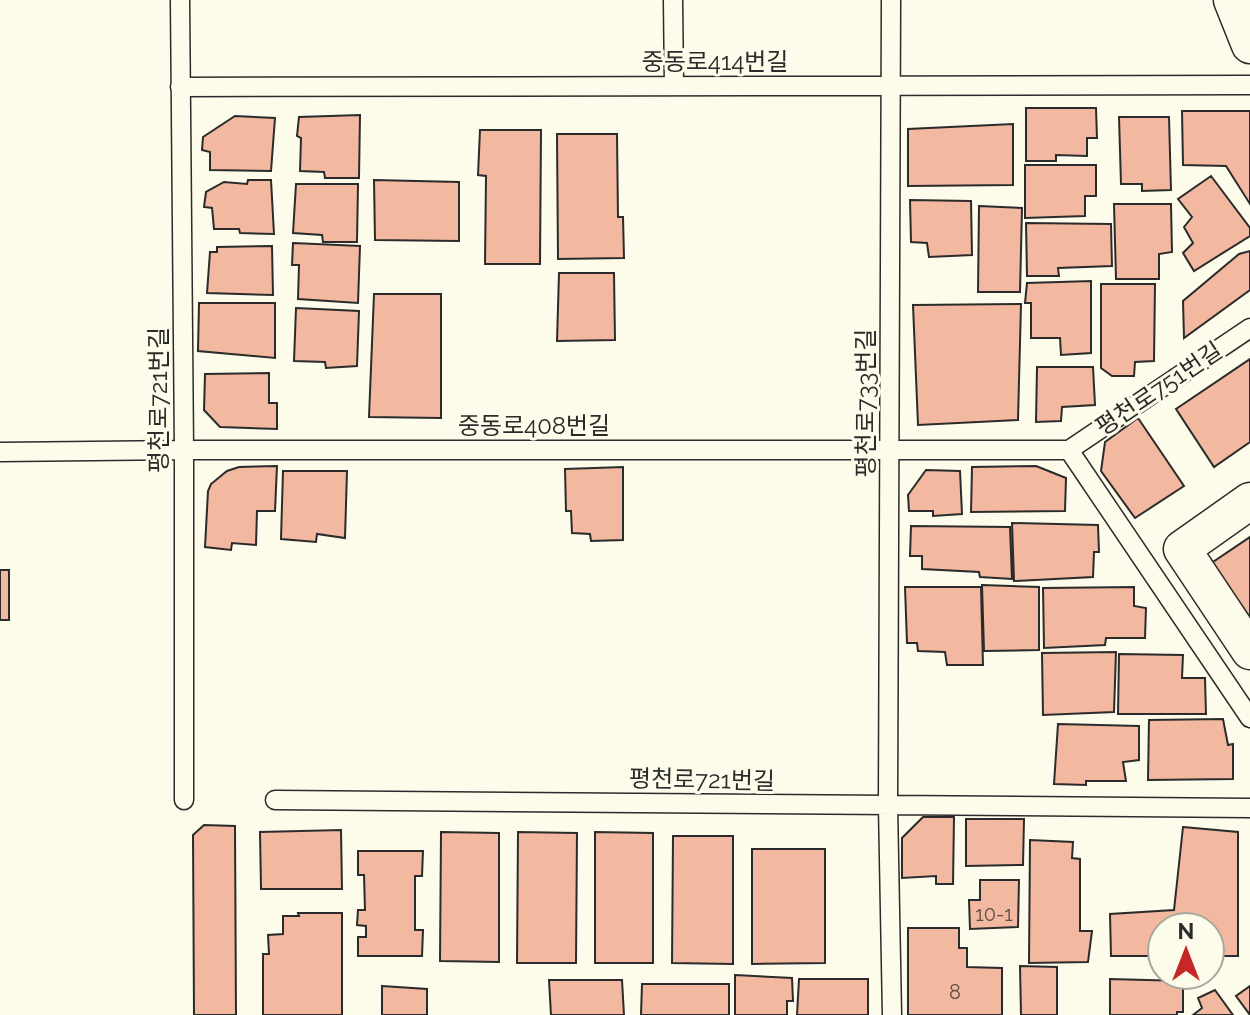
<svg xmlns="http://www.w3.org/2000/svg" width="1250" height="1015" viewBox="0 0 1250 1015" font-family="Raleway,'Noto Sans KR',sans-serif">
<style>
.building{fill:#f2b8a0;stroke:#2b2b2b;stroke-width:2}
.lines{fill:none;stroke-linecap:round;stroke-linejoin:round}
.service-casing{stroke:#2b2b2b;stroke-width:21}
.minor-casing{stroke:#2b2b2b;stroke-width:39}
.service{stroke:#fdfbea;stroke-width:18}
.minor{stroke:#fdfbea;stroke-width:36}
.labels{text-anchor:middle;stroke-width:6;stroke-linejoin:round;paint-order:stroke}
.number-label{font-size:20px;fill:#5d4e48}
.street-label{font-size:24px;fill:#2b2b2b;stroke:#fdfbea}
</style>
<rect width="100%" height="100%" fill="#fdfbea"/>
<path class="building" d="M1026,108h70l1,30h-10v18l-31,-1v6h-30z
M1182,111h68v93l-24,-38 -43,-1z
M360,115l-1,63h-34l-1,-6 -24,-1 1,-33 -4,-2 2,-19z
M235,116l40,2 -4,53 -61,-1v-18l-8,-2 1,-13z
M1119,117h50l2,73 -29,1v-7h-21z
M1013,124v61l-105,1v-57z
M480,130h61l-1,134h-55l1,-88 -8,-1z
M557,134h60l1,83h5l1,41 -66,1z
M1025,165h71v31h-11v20l-60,2z
M1211,176l39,52v8l-56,35 -11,-18 10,-10 -9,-16 8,-10 -14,-18z
M248,180h23l3,54 -34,-1 -1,-4h-25l-2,-21 -8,-1 2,-15 18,-10 23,2z
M374,180l85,2v59l-84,-1z
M296,184h62l-1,58h-34l-1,-7 -29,-2z
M910,200l61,1 1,54 -43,2 -2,-14 -16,-1z
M1114,204h57l1,48 -13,2v25h-43z
M979,206l43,2 -2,84h-42z
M1026,223l85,1 1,42 -54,2 1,8h-32z
M293,243l67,3 -2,57 -60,-4 1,-34h-7z
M272,246l1,49 -66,-2 3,-41h7v-5z
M1250,251v39l-66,48 -1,-37 56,-47z
M559,273h55l1,67 -58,1z
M1091,281v72l-30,2 -1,-17h-29v-35h-6l2,-20z
M1101,284h54l-1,77 -19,1 -1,14h-22l-11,-8z
M374,294h67v124l-72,-1z
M199,303h76v55l-77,-7z
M1021,304l-3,116 -100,5 -5,-120z
M296,308l63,3 -2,55 -31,2 -1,-6 -31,-1z
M1250,359v83l-36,25 -38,-58z
M1037,367h56l2,38 -33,2 -1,14 -25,1z
M269,373v30h8v26l-57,-2 -16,-17 1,-36z
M1138,418l46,68 -49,32 -34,-47 4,-29z
M277,466l-2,45h-18l-1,34 -24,-2 -1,7 -26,-3 3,-56 3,-7 16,-13 12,-4z
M1036,466l30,12 -1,33 -94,1 1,-45z
M623,467v73l-32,1 -1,-7 -18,-1 -1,-22h-5l-1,-42z
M926,470l34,1 2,43 -29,2v-5h-24l-1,-16z
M283,471h64l-2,67 -28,-4 -1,8 -35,-3z
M1012,523l86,2 1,27h-5l-1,25 -79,4z
M911,526l99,1 2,52 -32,-2 -1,-5 -57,-3v-13h-12z
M1250,537v79l-3,1 -37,-53z
M0,570h9v50h-9z
M982,585l57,2v63l-55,1z
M905,587h76l2,78h-36l-2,-13 -27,-1 -1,-8h-10z
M1134,587v19l12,2 -1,30h-39l-1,7 -61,3 -1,-60z
M1116,652l-2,60 -71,3 -1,-62z
M1119,654l64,1 -1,23h23l1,36h-88z
M1223,719l5,26 5,-1v35l-85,1 1,-60z
M1058,724l81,2v34l-16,2 3,19h-40v4l-32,-1z
M923,817h31l-1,67h-17v-8l-34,2v-40z
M966,819h58l-1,46 -57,1z
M204,825l31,1 1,189h-42l-1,-180z
M1183,827l55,5v124h-28v-29h-48v29h-51l-1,-42 64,-4z
M341,830l1,59h-81l-1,-57z
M441,832l58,1v129l-59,-1z
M518,832l59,1 -1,130h-59z
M595,832l58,1v130h-58z
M673,836h60v128l-61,-1z
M1030,840l43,2 -1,16 8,1v72h12l-4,31 -59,1z
M752,849h73v114l-73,1z
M358,851h65l-1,25h-7v54h8l-1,26h-64v-19h8v-11l-9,-1 1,-15h7l-1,-35h-6z
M980,880h39l-1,47 -48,2 -1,-29h11z
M298,913h44v102h-79v-61h6l-1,-19 15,-1v-18h16z
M908,928h51v20h8v19l35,1v47h-94z
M1020,966l37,1v48h-36z
M735,975l57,3 1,23h-6v14h-52z
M799,979h69v36h-71z
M1110,979l73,2v31h-6v3h-67z
M549,980h73l2,35h-73z
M642,984h87v31h-88z
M382,986l45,3v26h-45z
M1250,986v29l-14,-19z
M1215,990l18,25h-40l9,-7 -4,-10z"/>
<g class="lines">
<g class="service-casing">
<path id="service" d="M180,0l4,450v350
M673,0l1,86
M891,0l-3,806 4,209
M180,87l1070,-2
M1069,450l181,268
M1069,450l181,-122
M0,452l184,-2h885
M275,800l975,8"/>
</g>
<g class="minor-casing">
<path id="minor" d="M1232,0l18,45
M1250,501l-68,48 68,102"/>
</g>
<use href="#service" class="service"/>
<use href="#minor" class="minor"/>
</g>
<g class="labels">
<g class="number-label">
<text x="994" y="921">10-1</text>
<text x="955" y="999">8</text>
</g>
<g class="street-label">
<text x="715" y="70">중동로414번길</text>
<text transform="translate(1159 389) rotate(-34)" y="8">평천로751번길</text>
<text transform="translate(159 400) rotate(-90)" y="8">평천로721번길</text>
<text transform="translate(866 403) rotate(-90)" y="8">평천로733번길</text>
<text x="534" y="434">중동로408번길</text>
<text transform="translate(702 780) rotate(1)" y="8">평천로721번길</text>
</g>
</g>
<g transform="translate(1186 951)"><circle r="38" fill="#fdfbea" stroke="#a9a89e" stroke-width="2"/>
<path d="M0-6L14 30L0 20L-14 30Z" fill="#c62828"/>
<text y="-12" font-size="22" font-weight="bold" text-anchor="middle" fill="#2b2b2b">N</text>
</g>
</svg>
